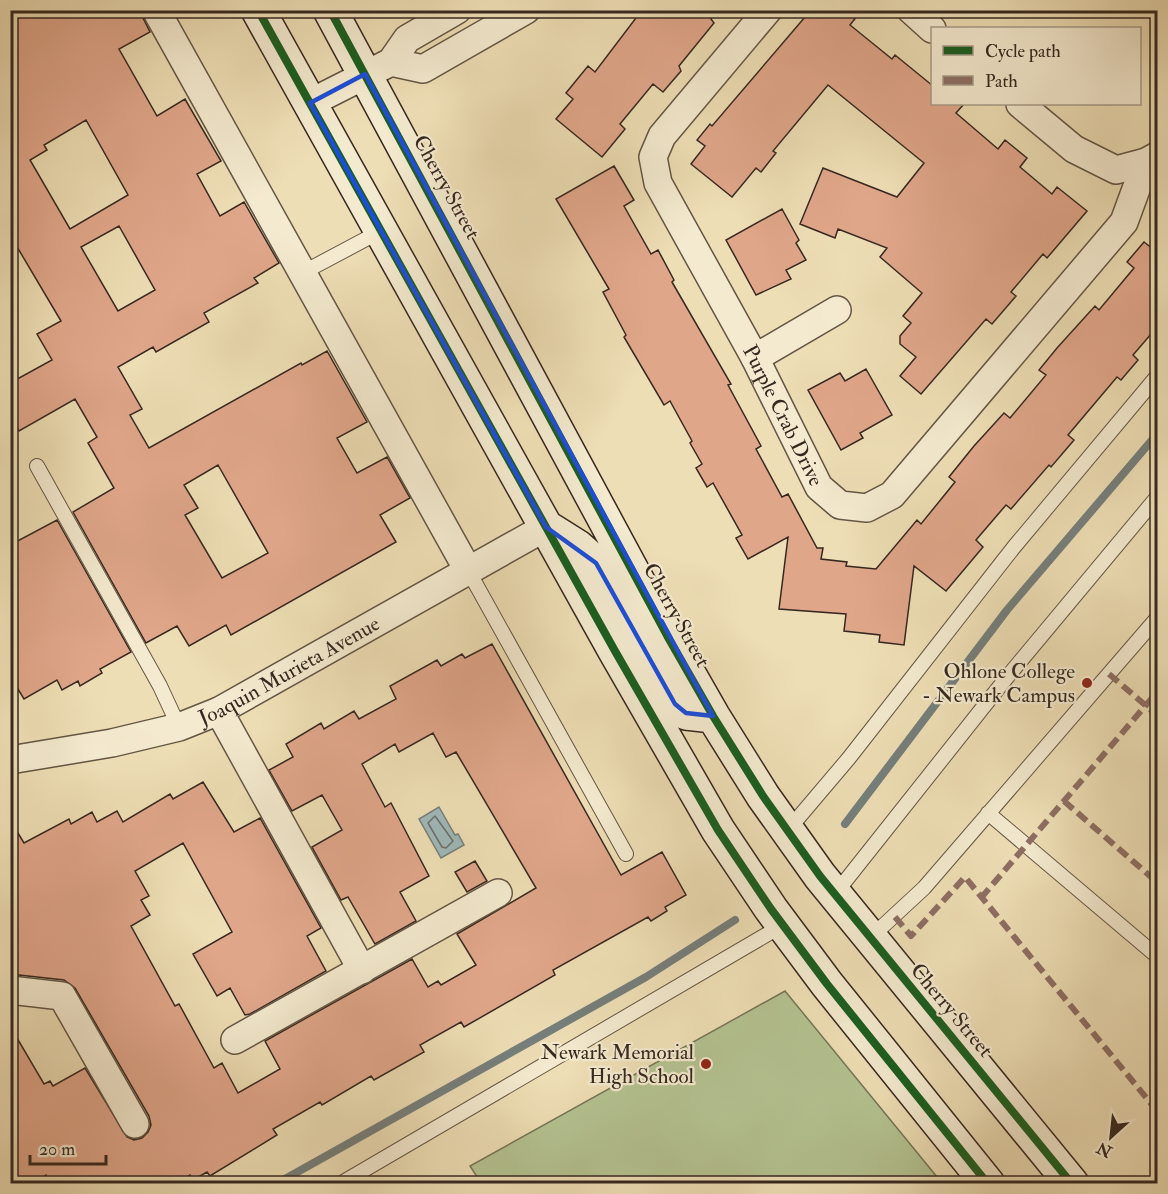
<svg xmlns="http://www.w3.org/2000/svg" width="1168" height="1194" viewBox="0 0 1168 1194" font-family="'IM FELL Double Pica',serif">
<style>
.green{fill:#b4c291;stroke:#757558;stroke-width:1.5}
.water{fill:#9fb9ba;stroke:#757f7c;stroke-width:1.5}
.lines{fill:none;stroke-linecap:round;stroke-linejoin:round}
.shore{stroke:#6a706d;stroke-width:1.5}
.stream{stroke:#757f7c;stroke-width:8}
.building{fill:#e0a68a;stroke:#362820;stroke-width:1.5;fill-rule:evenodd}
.service-casing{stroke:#645645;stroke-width:16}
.minor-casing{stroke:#645645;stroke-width:30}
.secondary-casing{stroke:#362820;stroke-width:36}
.service{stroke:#f4eacf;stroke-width:14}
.minor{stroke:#f4eacf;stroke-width:27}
.secondary{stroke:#f4eacf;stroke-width:33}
.quiet{stroke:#8d6e63;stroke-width:6;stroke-dasharray:12 6;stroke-linecap:butt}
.cycleway-casing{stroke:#f4eacf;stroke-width:11}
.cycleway{stroke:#1b5e20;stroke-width:8}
.marked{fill:none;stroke:#1d4ed8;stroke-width:4.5;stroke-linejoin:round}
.poi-dot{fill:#8f2418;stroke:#f4eacf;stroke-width:2}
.labels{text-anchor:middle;stroke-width:4.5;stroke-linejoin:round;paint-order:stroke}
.street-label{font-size:21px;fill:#362820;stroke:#f4eacf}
.poi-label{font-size:21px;fill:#362820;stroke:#f4eacf;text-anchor:end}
</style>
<rect width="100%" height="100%" fill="#eedeb5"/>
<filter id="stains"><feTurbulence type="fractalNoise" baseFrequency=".00333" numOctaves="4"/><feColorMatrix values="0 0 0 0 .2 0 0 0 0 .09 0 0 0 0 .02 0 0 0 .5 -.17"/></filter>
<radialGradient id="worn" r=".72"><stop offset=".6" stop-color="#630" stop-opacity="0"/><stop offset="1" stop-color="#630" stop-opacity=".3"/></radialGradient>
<path class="green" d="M785,991l157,192h-461l-11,-17z"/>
<path class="water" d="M439,807l16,28 3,-1 6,11 -23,13 -22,-39z"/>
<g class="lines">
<path class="shore" d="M435,816l18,25 -7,7 -4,-1 -14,-24z"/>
<path class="stream" d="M845,824l162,-214 151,-177
M276,1184l370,-207 89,-57"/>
</g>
<path class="building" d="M27,10h112l11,22 -31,17 38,67 28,-17 36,62 -24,13 23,42 24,-14 35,61 -25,15 4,5 -54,30 5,9 -53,30 -3,-5 -35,20 24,42 -12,6 19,33 152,-85 1,2 25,-14 40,71 -30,16 20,35 30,-16 23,41 -30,17 16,27 -165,93 -5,-10 -37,21 -12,-20 -31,17 -73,-131 41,-24 -26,-45 9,-6 -22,-38 -56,32 -9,-15v-33l42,-23 -15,-26 24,-13 -51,-86v-215zM86,120l42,75 -58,34 -40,-69 17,-10 -3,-5zM119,226l36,64 -37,21 -37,-64zM218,465l50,88 -46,25 -37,-63 13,-7 -14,-23z
M642,10h76l-7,9 3,4 -35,43 2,5 -18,21 -10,-8 -33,40 5,5 -23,28 -46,-38 17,-20 -7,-6 22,-27 7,6z
M811,10h51l-12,15 42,34 3,-4 38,31v18h31l-8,9 42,36 7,-9 22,18 -7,9 32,27 5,-7 30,24 -40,47 -4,-4 -32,38 5,4 -24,28 -6,-5 -65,75 -21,-18 16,-19 -16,-13v-8l11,-13 -8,-7 19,-23 -42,-36 7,-9 -49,-19 -3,9 -35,-14 23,-56 74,29 27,-34 -96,-78 -55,66 3,2 -15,19 -5,-4 -24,29 -41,-33 14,-18 -8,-6 13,-16 2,2z
M614,166l20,34 -10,6 27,48 7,-4 16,30 -2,2 59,102 -3,1 33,61 -5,3 26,48 6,-3 29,54h6l-2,11 26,3 -1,4 30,3 41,-49 4,4 34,-42 -6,-5 25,-31 30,-33 6,5 36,-43 -7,-5 18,-22 38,-42 4,4 35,-42 -7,-6 17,-20 14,11v73l-25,29 5,5 -17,20 -4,-3 -49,58 6,5 -23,27 -2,-2 -38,44 -5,-4 -30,35 7,7 -37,44 -32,-25 -10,79 -25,-3 1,-7 -36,-4 2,-17 -67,-5 9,-72 -40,22 -12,-21 6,-3 -29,-52 -6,4 -11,-19 6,-4 -12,-21 2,-2 -22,-40 -6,4 -40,-68 2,-2 -23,-43 6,-3 -53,-90z
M782,209l17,31 -3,3 10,17 -20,10 5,9 -35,16 -30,-55z
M866,369l26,46 -32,18 3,5 -22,12 -33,-60 32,-17 5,8z
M57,520l74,132 -31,17 2,4 -22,13 -2,-5 -16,9 -5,-10 -33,19 -14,-23v-131z
M492,644l129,231 41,-23 24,43 -21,12 2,4 -16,10 -3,-4 -95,53 2,5 -91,52 -3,-5 -41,23 4,7 -50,28 -3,-4 -49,29 -2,-3 -47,27 4,6 -67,41 -3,-4 -14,8 -3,-5 -15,9h-124l-5,-9 -14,9h-22v-158l34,58 6,-3 3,5 32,-18 42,69 7,3 8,-2 6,-6 3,-7 -2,-9 -74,-128 -11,-8 -54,-6v-154l14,23 45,-24 2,5 21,-12 5,10 20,-11 6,11 47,-28 3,5 30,-17 31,50 26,-14 61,110 -14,8 19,35 -76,43 -5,1 -15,-27 -13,8 -24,-42 39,-22 -49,-89 -48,28 14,25 -8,4 9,15 -19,11 44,80 4,-2 35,64 8,-5 16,30 42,-24 -15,-28 147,-82 16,28 10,-6 3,4 35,-20 -19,-31 79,-46 -80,-136 -10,5 -13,-24 -34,19 -4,-8 -33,20 23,43 6,-4 38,73 -29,16 16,29 -41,23 -27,-47 -7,3 -29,-53 30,-17 -20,-35 -30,16 -23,-41 24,-13 -7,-13 35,-21 3,6 30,-18 5,8 37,-20 -6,-13 47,-26 4,6 21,-12 3,4z
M475,861l12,20 -20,11 -12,-20z"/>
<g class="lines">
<g class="service-casing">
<path id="service" d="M302,273l79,-42
M37,466l123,220 19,41
M469,572l157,282
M988,813l170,144
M788,830l61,-72 165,-211 144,-172
M835,894l173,-218 150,-180
M870,938l54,-50 234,-271
M340,1184l443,-259"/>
</g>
<g class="minor-casing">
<g id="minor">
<path d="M156,10l313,562"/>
<path id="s1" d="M768,10l-106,126 -9,21 5,26 97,175 64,129 21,18 27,3 25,-13 232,-273 22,-60"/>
<path d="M911,10l21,19"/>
<path d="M391,62l32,7 103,-59"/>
<path d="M310,103l81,-41 16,-23 50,-29"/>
<path d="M1020,104l54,45 42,21 30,-8 11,-6"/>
<path d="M755,358l82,-48"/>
<path d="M219,711l143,259"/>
<path id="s2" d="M10,760l102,-17 67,-16 40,-16 327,-184"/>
<path d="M10,990l52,6 73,128"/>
<path d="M235,1040l263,-147"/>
</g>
</g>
<g class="secondary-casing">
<path id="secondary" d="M258,10l357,641 103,179 53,79 56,75 161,200
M330,10l339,629 44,77 50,80 57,80 252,308
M551,530l27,17 18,16 79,141 11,9 27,3"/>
</g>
<use href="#service" class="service"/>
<use href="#minor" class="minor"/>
<use href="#secondary" class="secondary"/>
<path class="quiet" d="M1109,674l49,42
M1064,801l94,82
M981,898l177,-207
M895,917l16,19 54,-59 193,235"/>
<g class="cycleway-casing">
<path id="cycleway" d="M258,10l357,641 103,179 53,79 56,75 161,200
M330,10l339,629 44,77 50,80 57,80 252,308"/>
</g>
<use href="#cycleway" class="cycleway"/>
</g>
<path class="marked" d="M365,74l348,642 -27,-3 -11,-9 -79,-141 -50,-36 -236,-424z"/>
<g class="poi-dot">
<circle cx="1087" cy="683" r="6"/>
<circle cx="706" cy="1064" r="6"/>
</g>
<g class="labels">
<g class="street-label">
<text transform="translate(447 187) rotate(61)" y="7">Cherry Street</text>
<text dy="7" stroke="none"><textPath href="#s1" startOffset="478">Purple Crab Drive</textPath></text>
<text transform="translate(677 615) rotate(61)" y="7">Cherry Street</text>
<text dy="7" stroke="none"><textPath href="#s2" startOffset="296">Joaquin Murieta Avenue</textPath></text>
<text transform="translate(952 1010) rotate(50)" y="7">Cherry Street</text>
</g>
<g class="poi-label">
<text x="1075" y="678">Ohlone College<tspan x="1075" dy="24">- Newark Campus</tspan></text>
<text x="694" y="1059">Newark Memorial<tspan x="694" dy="24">High School</tspan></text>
</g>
</g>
<rect width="1168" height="1194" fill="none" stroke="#eedeb5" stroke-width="36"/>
<rect x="12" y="12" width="1144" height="1170" fill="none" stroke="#362820" stroke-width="3"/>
<rect x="18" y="18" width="1132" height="1158" fill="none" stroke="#362820" stroke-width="1.5"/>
<rect x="931" y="27" width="210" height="78" fill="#f4eacf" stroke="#a89c89" stroke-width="1.5"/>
<rect x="943" y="46" width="30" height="9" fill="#1b5e20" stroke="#a89c89" stroke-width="1.5"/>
<text x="985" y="57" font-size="18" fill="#362820">Cycle path</text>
<rect x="943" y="76" width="30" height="9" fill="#8d6e63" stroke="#a89c89" stroke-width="1.5"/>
<text x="985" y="87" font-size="18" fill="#362820">Path</text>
<g transform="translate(1111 1137) rotate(207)" stroke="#f4eacf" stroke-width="4.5" paint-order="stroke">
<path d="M0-4.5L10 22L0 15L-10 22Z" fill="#362820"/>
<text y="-9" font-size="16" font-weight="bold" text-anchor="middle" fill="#362820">N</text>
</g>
<path d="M30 1155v9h76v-9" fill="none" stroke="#362820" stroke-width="3"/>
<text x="39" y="1155" font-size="18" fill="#362820" stroke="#f4eacf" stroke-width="4.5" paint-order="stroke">20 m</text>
<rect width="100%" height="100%" filter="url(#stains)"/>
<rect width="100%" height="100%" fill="url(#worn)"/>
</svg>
